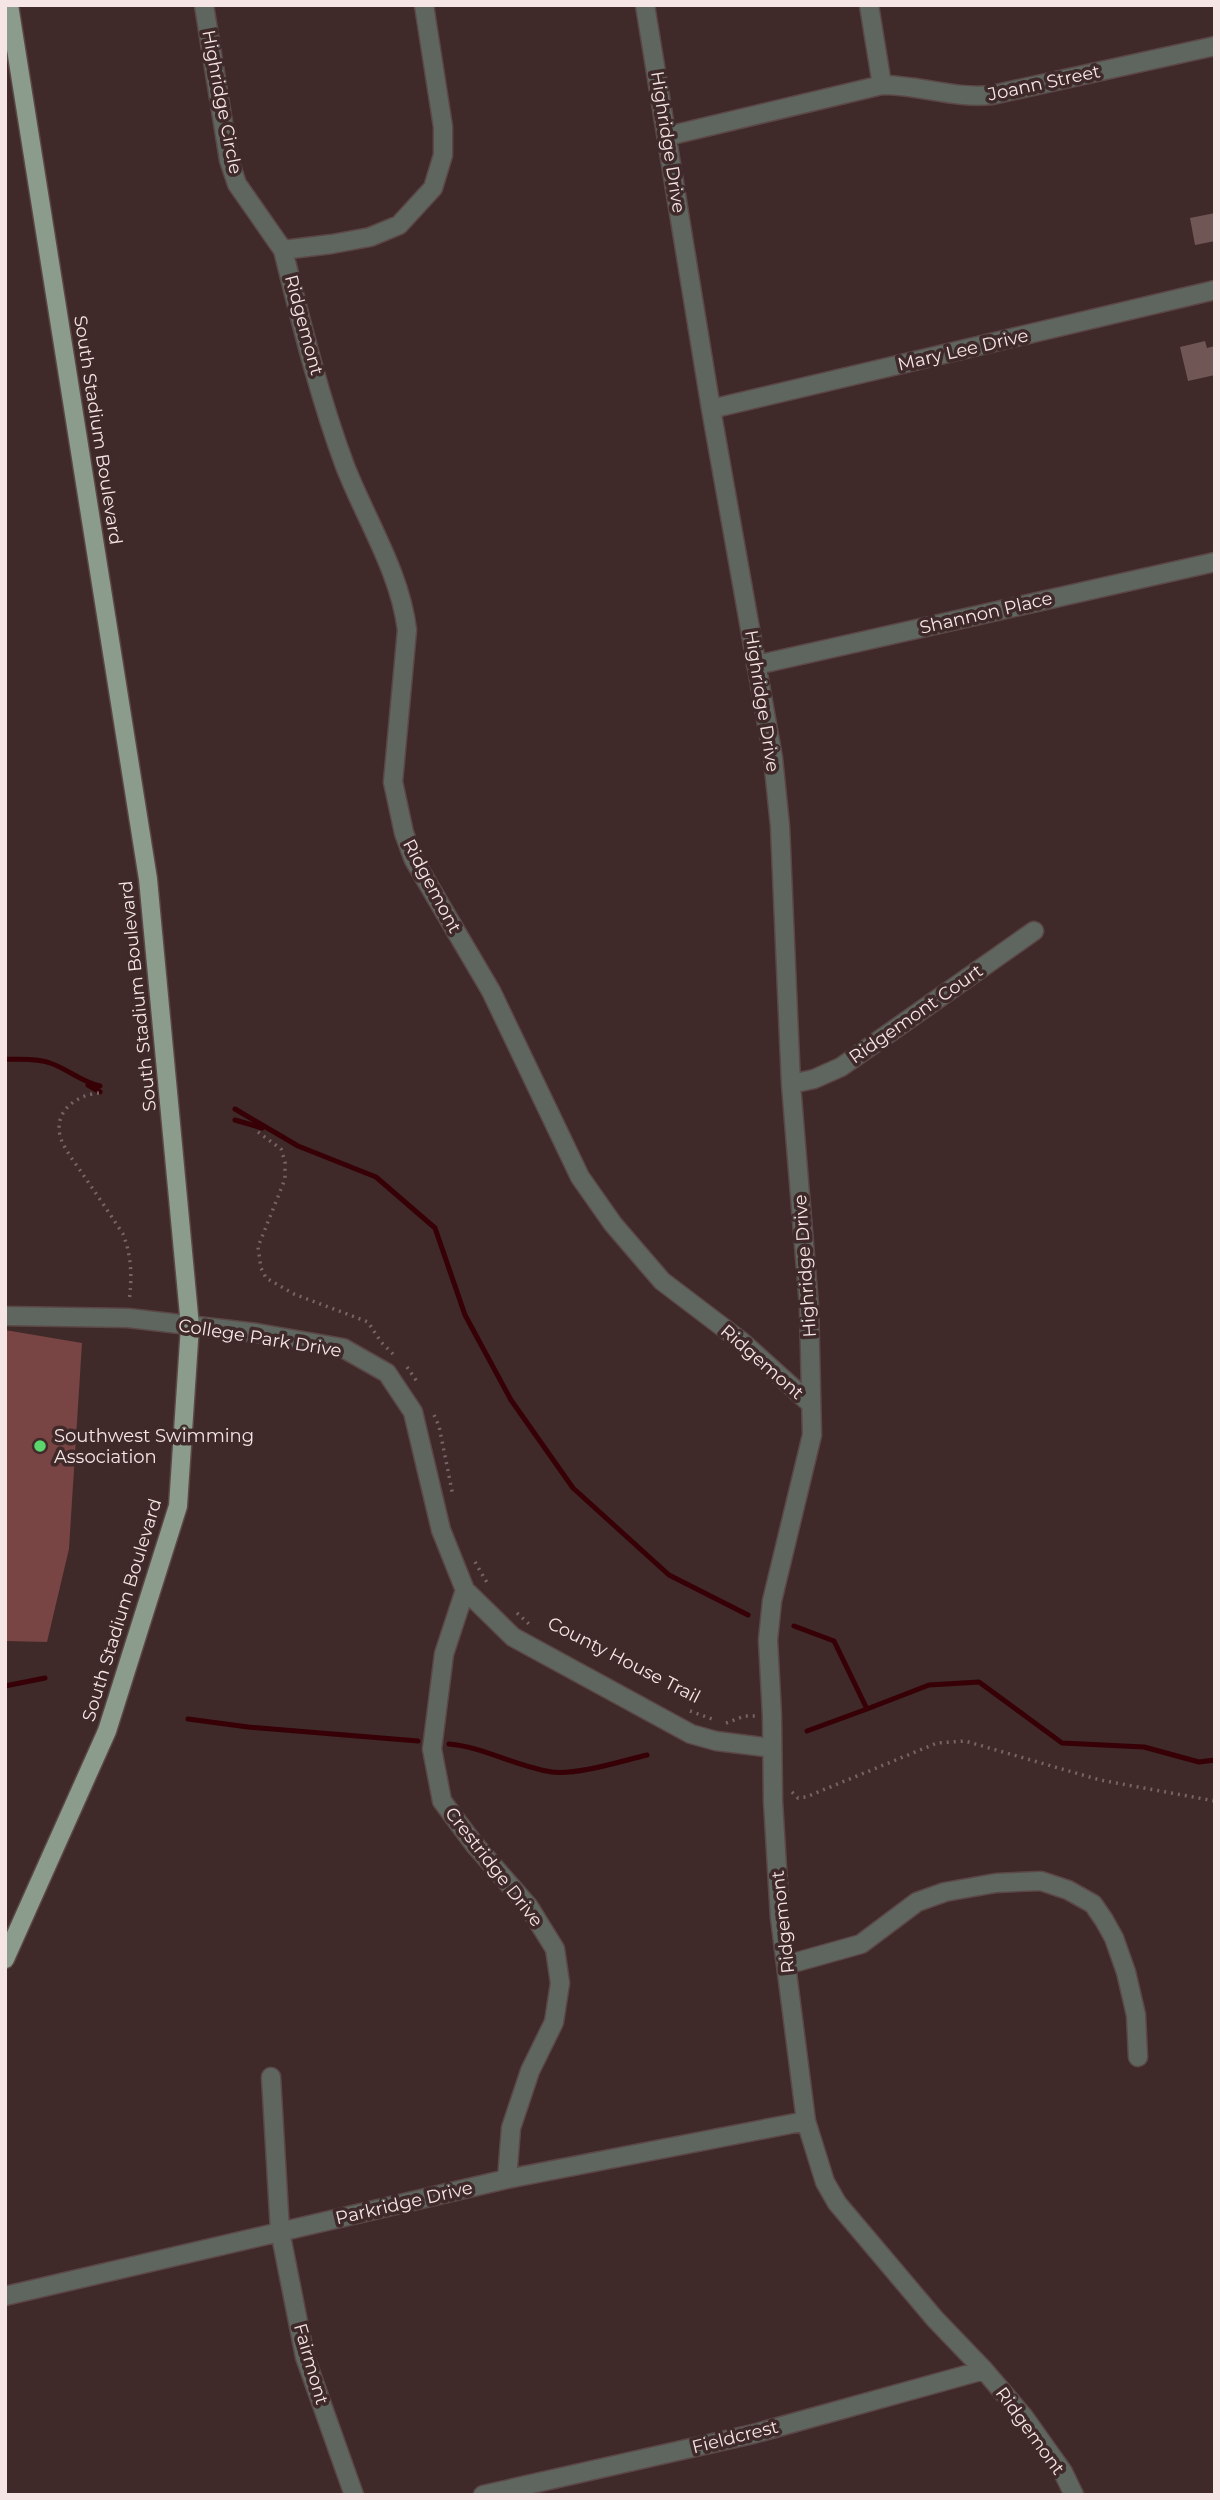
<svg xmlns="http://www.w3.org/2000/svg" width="1220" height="2500" viewBox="0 0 1220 2500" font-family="Montserrat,sans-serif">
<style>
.green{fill:#784444}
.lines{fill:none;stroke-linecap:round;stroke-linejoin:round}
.stream{stroke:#360006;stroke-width:5}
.building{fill:#705756}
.minor-casing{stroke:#5c4747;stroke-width:21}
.major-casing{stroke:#5c4747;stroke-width:21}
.path{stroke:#786464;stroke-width:3.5;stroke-dasharray:2 5;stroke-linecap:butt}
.minor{stroke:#5e665f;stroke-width:18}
.major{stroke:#8b9b8c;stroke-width:18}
.poi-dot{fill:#5cd56d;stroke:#3f2929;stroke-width:2.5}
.labels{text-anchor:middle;stroke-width:7;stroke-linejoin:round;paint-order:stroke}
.street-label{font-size:18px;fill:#f5e6e5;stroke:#3f2929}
.poi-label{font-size:18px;fill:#f5e6e5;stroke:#3f2929;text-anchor:start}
</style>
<rect width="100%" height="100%" fill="#3f2929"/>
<path class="green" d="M5,1330l77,13 -13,206 -22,93 -42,-1z"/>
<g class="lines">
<path class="stream" d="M5,1059c14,1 32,-1 45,4 18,6 31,19 50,23
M88,1085l12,7
M235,1109l63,37 78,31 59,51 30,87 46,85 62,88 96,87 79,40
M235,1120l27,8
M794,1626l40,15 33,68 62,-24 50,-3 83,61 82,4 55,15 16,-2
M5,1686l40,-8
M188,1719l60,8 170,14
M807,1731l60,-22
M449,1744c35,3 68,23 103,28 27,3 69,-11 95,-17"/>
</g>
<path class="building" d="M1215,213v28l-20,4 -5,-27z
M1205,341l2,7 8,-2v29l-27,6 -8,-34z"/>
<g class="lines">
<g class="minor-casing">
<path id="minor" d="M204,5l25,155 8,24 46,66 49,-6 38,-7 29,-12 34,-37 10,-33v-28l-19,-122
M645,5l66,404 62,349 7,68 11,258 18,222 3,129 -40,166 -4,39 4,76 1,85 7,117 26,203 19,61 12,21 98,116 49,51 40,47 39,55 11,23
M869,5l13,80
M668,136l214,-51c38,0 72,14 110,10l223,-49
M283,250c18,72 36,146 62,216 21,54 55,106 62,164l-14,152 11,51 10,27 77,131 89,186 33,47 49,57 79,60 70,63
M711,409l504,-119
M756,665l459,-103
M791,1084l23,-5 27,-12 193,-136
M5,1316l123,2 129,15 86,15 44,25 26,39 28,118 24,60 48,47 178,97 25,7 56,7
M465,1590l-21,64 -12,95 10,52 32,43 55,63 26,42 5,34 -6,39 -24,49 -19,57 -4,51
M786,1965l75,-21 56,-42 28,-10 51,-9 45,-2 27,9 25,14 11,16 10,18 12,34 10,43 2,42
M271,2077l9,154 25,126 49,138
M5,2296l502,-117 299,-58
M483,2495l270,-61 231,-64"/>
</g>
<g class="major-casing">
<path id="major" d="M5,1959l102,-228 71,-225 12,-180 -42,-447 -139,-874"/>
</g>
<path class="path" d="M99,1093c-23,2 -47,19 -38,46 5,13 15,25 23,37 13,19 26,38 39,58 9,23 9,44 6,68
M258,1132l23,17 4,13v17l-27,68 3,21 5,10 28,16 74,28 13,20 12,12
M407,1367l11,16
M434,1415l5,11 14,70
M475,1562l14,24
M517,1613l12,11
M690,1711l22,8
M726,1723l19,-7h10
M792,1792l6,6 8,-1 131,-54 28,-2 135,39 115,21"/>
<use href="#minor" class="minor"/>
<use href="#major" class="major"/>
</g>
<circle class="poi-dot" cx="40" cy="1446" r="7"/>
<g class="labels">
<g class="street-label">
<text transform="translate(1044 83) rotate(-12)" y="6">Joann Street</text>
<text transform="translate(222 102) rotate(79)" y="6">Highridge Circle</text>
<text transform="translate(668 142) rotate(81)" y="6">Highridge Drive</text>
<text transform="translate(304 325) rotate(75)" y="6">Ridgemont</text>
<text transform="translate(963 350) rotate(-13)" y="6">Mary Lee Drive</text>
<text transform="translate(98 430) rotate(81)" y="6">South Stadium Boulevard</text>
<text transform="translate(986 613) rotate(-13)" y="6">Shannon Place</text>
<text transform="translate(762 701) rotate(81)" y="6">Highridge Drive</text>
<text transform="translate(432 886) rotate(62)" y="6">Ridgemont</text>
<text transform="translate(138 996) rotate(-96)" y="6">South Stadium Boulevard</text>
<text transform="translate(916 1014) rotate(-35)" y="6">Ridgemont Court</text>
<text transform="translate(805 1266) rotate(-94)" y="6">Highridge Drive</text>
<text transform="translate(260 1338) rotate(9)" y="6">College Park Drive</text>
<text transform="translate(762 1362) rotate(41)" y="6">Ridgemont</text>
<text transform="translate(122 1610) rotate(-73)" y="6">South Stadium Boulevard</text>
<text transform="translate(624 1660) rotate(27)" y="6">County House Trail</text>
<text transform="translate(494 1867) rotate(52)" y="6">Crestridge Drive</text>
<text transform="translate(783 1922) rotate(-96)" y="6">Ridgemont</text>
<text transform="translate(404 2203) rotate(-13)" y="6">Parkridge Drive</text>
<text transform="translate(311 2364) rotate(74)" y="6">Fairmont</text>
<text transform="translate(1030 2431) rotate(54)" y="6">Ridgemont</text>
<text transform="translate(735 2437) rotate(-14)" y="6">Fieldcrest</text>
</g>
<g class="poi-label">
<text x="54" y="1442">Southwest Swimming<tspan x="54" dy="21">Association</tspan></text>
</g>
</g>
<rect width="1220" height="2500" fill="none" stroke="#f5e6e5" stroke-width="14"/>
</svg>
